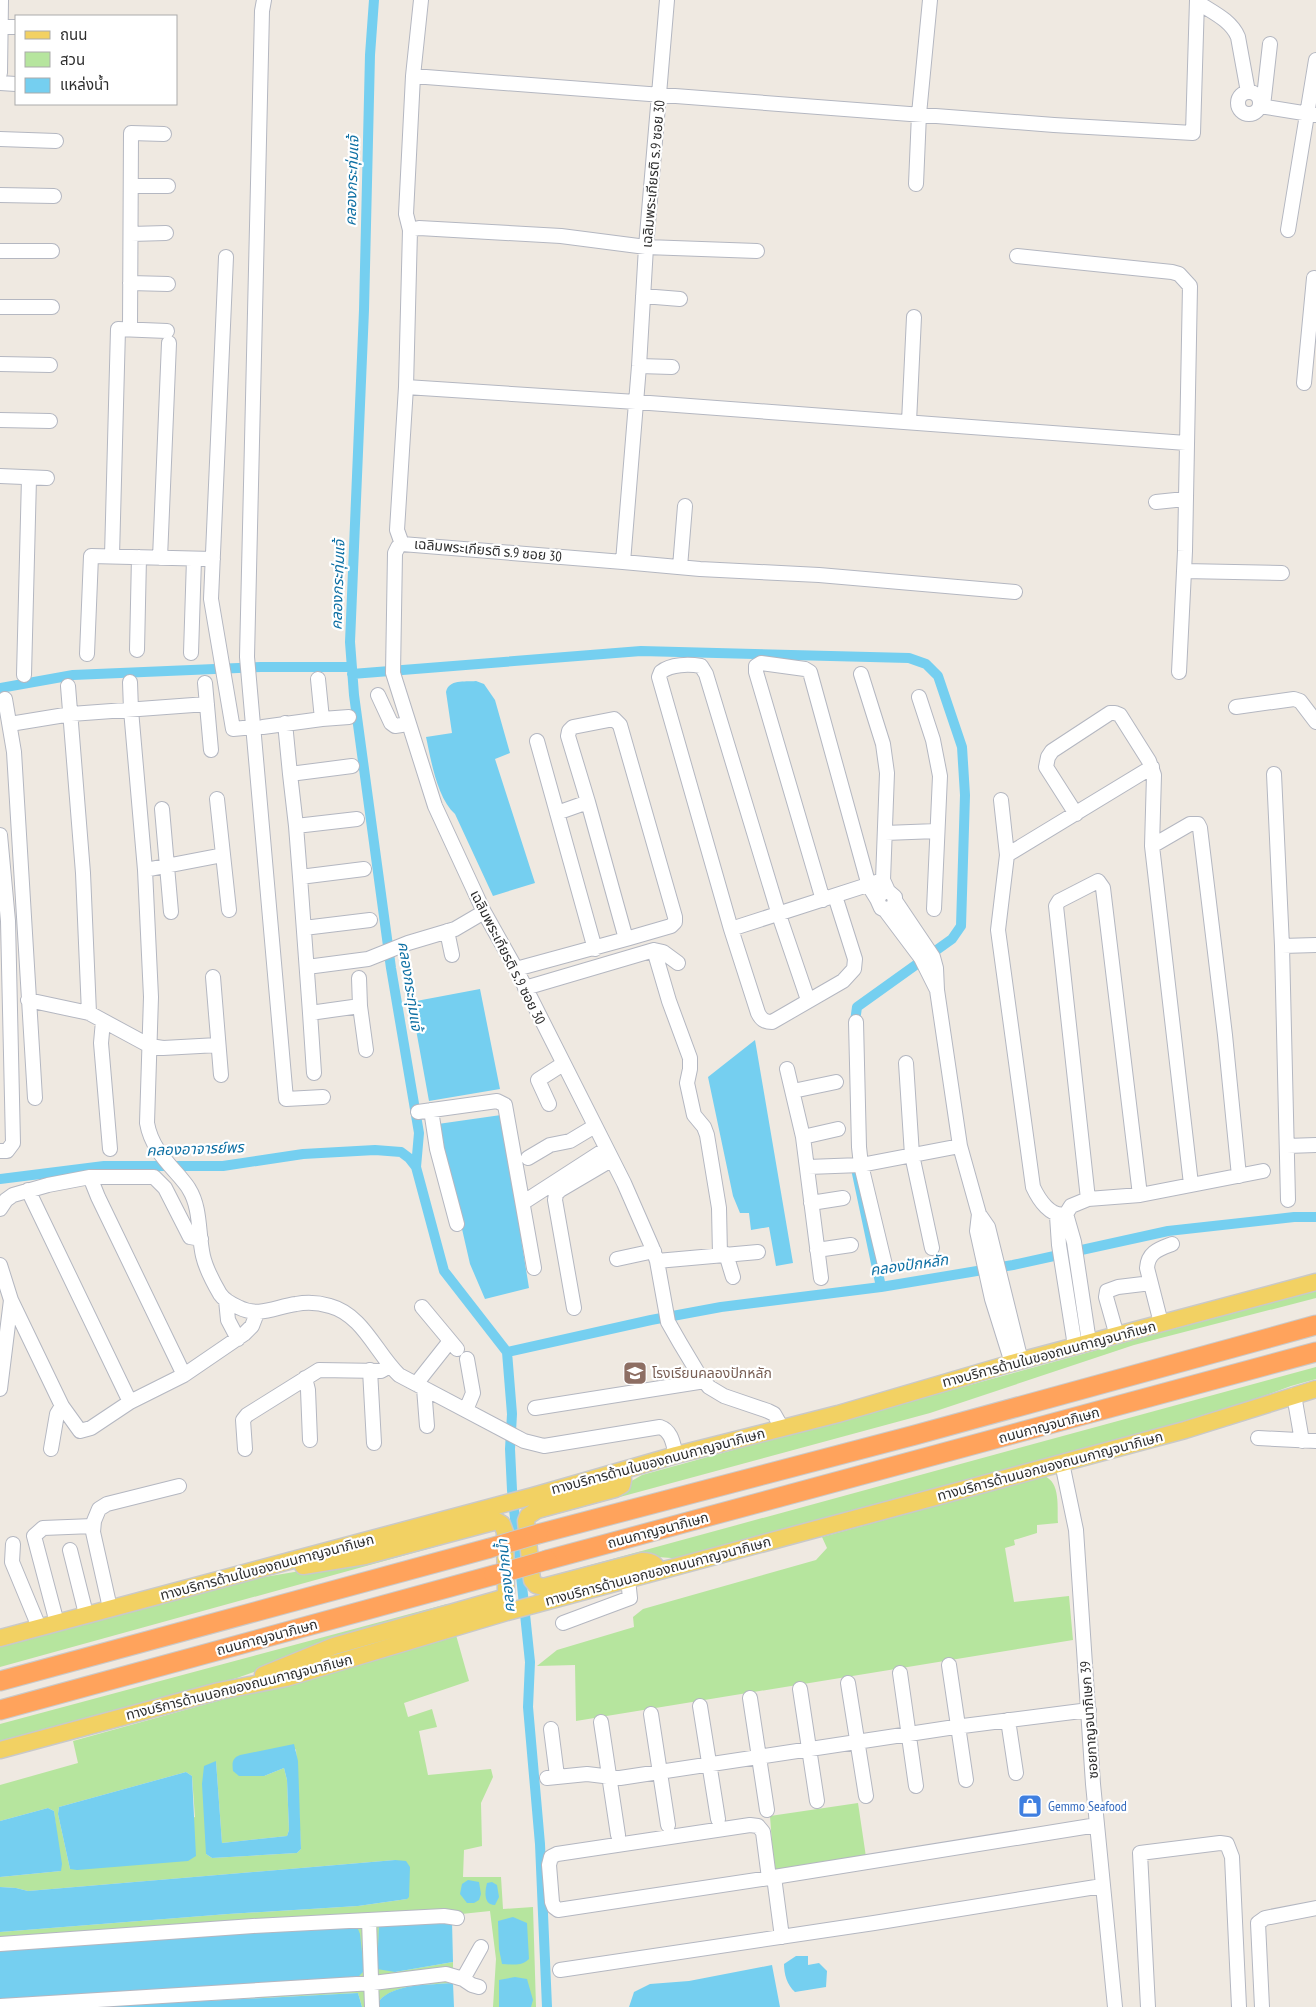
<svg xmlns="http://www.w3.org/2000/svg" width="1316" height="2007" viewBox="0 0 1316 2007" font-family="'PT Sans Narrow','Noto Sans Thai',sans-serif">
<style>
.green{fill:#b6e59e;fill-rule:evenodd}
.water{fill:#75cff0}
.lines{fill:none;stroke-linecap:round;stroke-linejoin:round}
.canal{stroke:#75cff0;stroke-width:10}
.minor-casing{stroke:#b4b7c1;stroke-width:16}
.major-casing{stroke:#c9c9c9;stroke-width:19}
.highway-casing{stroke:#c9c9c9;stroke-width:21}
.minor{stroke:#fff;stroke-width:14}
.major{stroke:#f2d163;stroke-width:16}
.highway{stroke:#ffa35c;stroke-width:19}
.highway-bridge-casing{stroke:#c9c9c9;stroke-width:21;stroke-linecap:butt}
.highway-bridge{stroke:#ffa35c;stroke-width:19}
.labels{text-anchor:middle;stroke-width:4.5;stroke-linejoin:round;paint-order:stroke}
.street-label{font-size:14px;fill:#2e2e2e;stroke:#fff}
.education-label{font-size:14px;fill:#785e54;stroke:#fff;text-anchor:start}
.shop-label{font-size:14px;fill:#366cbe;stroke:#fff;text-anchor:start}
.water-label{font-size:15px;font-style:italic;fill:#0d6fa3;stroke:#fff}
</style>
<rect width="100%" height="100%" fill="#efe9e1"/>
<path class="green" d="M1316,1290v8l-182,47 -204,68 -395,107 1,-6 92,-31 14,-8z
M1316,1367v12l-25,7 -79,29 -420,112 -108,32 -26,-2 -112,26 -7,-4z
M1044,1476c17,6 13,32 14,47l-21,2v8l-23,7 1,5 -10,3 9,54 55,-6 4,44 -497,81 -1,-56 -38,1 20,-16 77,-23 -1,-10 10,-8 173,-49 11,-12 -5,-11z
M440,1538l2,7 -442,122v-20l235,-65 107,-18z
M447,1604l2,6 -139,42 -73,26 -237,64v-18z
M456,1635l13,46 -65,22 4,14 24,-8 5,18 -18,4 9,44 63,-6 2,8 -12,26 1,43 -18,4 -1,27h38l2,32 30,-2 3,100h-43l3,-48 -6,-48 -38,4 -57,57 58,-10v21c-23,2 -58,0 -74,18v6h-17l-4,-14 -266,14 -92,-57v-18l228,-18 130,-8 49,-7 -12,-39 -367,31 -12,-3 -16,-1v-10l61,-6 -7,-60 -6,-3 -48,13v-36l78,-22 -5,-22zM296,1749l5,100 -4,4 -85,5 -6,-4 10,-93 6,82 65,-7 2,-6 -2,-50 -3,-12 -20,8zM186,1772l6,4 3,41 -125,52 -12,-55 1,-7z
M858,1803l8,54 -92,14 -4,-55z"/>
<path class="water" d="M476,681l8,3 11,16 15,53 -15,6 40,124 -42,13 -38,-82c-18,-16 -24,-54 -29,-77l26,-4 -6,-41c3,-13 18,-10 30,-11z
M480,989l20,100 -71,12 -18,-99z
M755,1040l38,223 -17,3 -7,-39 -18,3 -2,-17h-9l-7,-17 -25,-119z
M501,1115l24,120 -4,3 8,50 -44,11 -15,-35 -32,-140z
M294,1744l4,17 3,88 -4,4 -85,5 -6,-4 -4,-70 2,-18 12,-5 6,82 65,-7 2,-6 -2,-50 -3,-12 -20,8h-25l-6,-5c-1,-8 -1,-13 7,-16z
M186,1772l6,4 4,80 -8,5 -111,9 -7,-1 -12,-55 1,-7z
M48,1808l6,3 8,53 -1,7 -61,6v-56z
M395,1860l11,1 4,6 -1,30 -2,2 -49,7 -130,8 -228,18v-45l16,1 12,3z
M468,1880l11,2 2,12 -2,6 -5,3h-7l-7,-9 2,-10z
M492,1882l5,3 2,12 -4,8c-12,0 -10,-14 -8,-22z
M513,1917l14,6 2,36c-8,8 -17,5 -27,5l-3,-15 -1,-28z
M452,1921l1,41 -58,10 -18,-3 2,-43z
M356,1924l4,10 4,37 -8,8 -356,21v-50z
M796,1956h12v9l11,-2 8,8 -1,16 -31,5c-8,-7 -11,-18 -11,-28z
M772,1965l8,42h-151l5,-15 16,-8 39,-3z
M515,1977l12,2 6,21 -2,7h-32v-27z
M453,1983l1,24h-75v-6c15,-18 51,-16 74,-18z
M358,1993l4,14h-270z"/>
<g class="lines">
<path class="canal" d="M374,0l-4,55 -6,255 -14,332 4,53 37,273 28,165 -3,34
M352,674l289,-23 268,7 17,6 12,12 24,71 3,48 -4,131 -9,13 -95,68 -3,22
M0,688l73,-13 188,-8h91
M855,1164l26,123
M0,1179l104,-13h119l80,-12 72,-4 26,2 8,6 7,9 28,104 63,81 5,62 -2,35 2,41 18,172 -2,45 12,137 7,163
M507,1352l144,-32 70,-13 160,-20 132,-22 155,-34 126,-14h22"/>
<g class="minor-casing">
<path id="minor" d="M264,0l-2,11 -15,646 39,442 37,-2
M667,0l-21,247 -7,119 -16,196 -221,-18 -4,3 -3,6 -2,120 42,133 49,106 32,57 108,214 28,64 5,14 11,61 12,21 18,30 11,14 15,9 44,15 6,3 8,14
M1197,2c15,10 34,18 41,35l10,55
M1,27h15
M0,73l1,-73
M413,76l641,49 139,8 4,-133
M0,83l16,1
M1238 103a11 11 0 1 1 22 0a11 11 0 1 1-22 0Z
M1260,106l56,9
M1263,106l7,-62
M0,139l56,2
M916,184l3,-70 11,-114
M131,186h37
M0,195l54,1
M410,230l9,-2 142,8 85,11 111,4
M1288,230l28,-170
M131,234l35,-1
M0,251h52
M1017,256l155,16 7,2 11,12 -5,265 -6,121
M226,257l-15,342 22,130 21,-2
M130,283l38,1
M643,296l37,3
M0,307h52
M130,329l1,-196 33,1
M0,364l50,1
M639,366l33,1
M1304,383l10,-105
M406,387l230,15 550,41
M0,420l50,1
M909,422l5,-105
M0,476l47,2
M1156,502l29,-3
M402,544l-5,-14 9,-143 4,-157 -4,-16 7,-138 8,-76
M112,556l6,-227 49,2
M160,558l9,-215
M623,562l77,7 119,6 196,17
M680,567l5,-61
M1184,571l98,2
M137,650l2,-93
M191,653l3,-94
M87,654l4,-98 122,3
M24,675l5,-197
M318,679l4,40 27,-2
M130,682l1,28 14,160 78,-15
M205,683l6,67
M68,686l15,187 6,140
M378,695l13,28 4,3 13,-2
M919,697l14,43 7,36 -6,133
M5,699l9,53 21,346
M1236,707l58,-8 6,2 16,21
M614,719l6,6 55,192v5l-4,4 -45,13 -38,-137 -20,-66 1,-5 4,-4z
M285,723l5,51 62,-8
M10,724l61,-10 136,-10
M263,727l59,-8
M537,741l58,208
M290,774l6,52 61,-7
M1274,774l8,172
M217,799l12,111
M1001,800l6,55
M162,809l9,103
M557,813l31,-11
M1076,814l-30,-47 2,-10 4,-6 58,-38h5l5,2 29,46 5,14 -2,71 39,338
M296,826l4,51 64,-8
M885,833l52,-2
M0,835l8,86 5,222 -6,8h-7
M1152,846l38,-22h8l2,4 25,207 14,141
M145,870l6,127 -4,126c4,23 18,37 33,54 3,4 7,8 9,12 12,19 9,45 14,67 3,13 10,26 17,38 4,6 11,10 18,13 21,11 37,0 58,-3 11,-2 24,-1 34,2 33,9 46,47 69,69l125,66 20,5 116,-19c12,4 13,17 16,28
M300,877l10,136 50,-7 -1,-28
M883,880l5,11 7,6 -1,9 -9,4 -4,-2 -4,-9 6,-7 5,-1
M823,900l-67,-228v-6l5,-3 44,6 5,3 59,214 8,13
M885,910l36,48 16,32 -1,-22 -3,-11 -37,-55
M304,928l66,-8
M731,929l152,-49 4,-107 -4,-29 -22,-70
M447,931l5,24
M654,950l15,51 21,57v11l-3,14 7,32 10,12 3,8 12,73 1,47
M307,967l61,-8 40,-16 47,-14 29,-17
M516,969l110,-30
M213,977l8,98
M525,988l129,-38 9,2 15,11
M937,990l23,156 19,68 9,13 33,134
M28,1000l61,13 61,33 13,2 55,-3
M808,1000l-29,-85 -73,-241 -5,-8c-12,-2 -30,-2 -40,6l-2,5 72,252 27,84c3,6 6,9 14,9l71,-41 11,-12 1,-10 -20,-63
M360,1006l6,44
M310,1013l4,60
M103,1021l-2,22 9,106
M856,1022l3,125 2,18 24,100
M906,1063l6,92 20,93
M787,1069l16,68 18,141
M793,1091l43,-9
M549,1104l-11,-24 25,-16
M431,1110l6,39 20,75
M418,1112l79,-11 8,4 29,163
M803,1137l35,-8
M1287,1146l29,-1
M528,1158l22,-13 20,-4 25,-15
M808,1167l53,-2 99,-19
M90,1177l8,20 86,178
M28,1190l102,212
M1088,1199l-32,-293 3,-5 39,-20 5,7 37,307
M1288,1200l-6,-254 34,-1
M524,1202l82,-53
M811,1203l32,-5
M0,1209l6,-9 7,-5 35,-10 42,-8h64l11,11 25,49 11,2
M979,1214l-2,17 15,68 20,64
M1066,1214c-15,4 -27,-14 -33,-27l-35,-257 9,-75 145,-88
M1057,1216l2,29 16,101
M817,1250l34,-5
M726,1254l7,23
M617,1259l37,-8
M657,1261l101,-9
M0,1265l11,35 51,106 18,25 11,-3 39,-26 54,-27 60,-41 8,-8 5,-13
M226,1300l2,20 10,19
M422,1307l35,42
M574,1308l-19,-108 1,-6 4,-4 51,-30
M1161,1323l-14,-55c1,-16 12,-19 25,-24
M1117,1336l-11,-39 1,-6 11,-4 25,-3
M1089,1342l-15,-100 -8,-28 5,-8 17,-7 52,-4 123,-24
M370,1370l4,73
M305,1378l3,12 2,50
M416,1384l34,-43
M424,1388l3,38
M0,1389l11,-89
M1294,1395l8,46
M535,1408l170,-27
M466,1410l7,-17 -6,-34
M1258,1438l58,3
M51,1449l6,-35 5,-8
M245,1449l-2,-29 4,-5 72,-45 62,1 9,-5
M1062,1463l14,67 17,254 22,223
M13,1544l-1,18 27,65
M70,1550l16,64
M110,1608l-17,-76 1,-11 5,-12 8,-5 72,-18
M57,1623l-23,-87 9,-8 50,-2
M563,1623l67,-25 -2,-19
M949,1665l17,115
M900,1673l16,113
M848,1683l18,113
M800,1689l17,112
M750,1698l17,112
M700,1706l18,113
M651,1714l17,111
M1008,1720l8,53
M601,1722l17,113
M551,1729l6,47
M547,1778l40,-4 33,4 335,-51 134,-17
M774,1877l8,60
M769,1878l-6,-46 -5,-6 -8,-1 -193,29 -6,3 -2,8 3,37 2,5 4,3 211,-32 5,-1 323,-52
M369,1920l3,87
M0,1944l253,-18 191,-10 13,2
M560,1970l314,-47 228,-37
M463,1979l18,-32
M0,2006l373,-23 73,-9 17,5 9,6 7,2
M1148,2007l-8,-154 80,-10 7,1 5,13 7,150
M1262,2007l-4,-84 7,-5 51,-10"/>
</g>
<g class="major-casing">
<path id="major" d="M622,1471l1,9 -1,5 -7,4 -78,21 -9,6 -2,5 6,59 4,5 7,2 99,-26c8,0 14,2 16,10
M0,1638l533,-142 143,-41 162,-41 174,-51 304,-81
M263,1675l71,-29 169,-48 3,-6 -1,-60 -3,-8 -5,-3 -132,35 -62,10
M0,1750l219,-59 67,-13 221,-66 678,-182 131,-41"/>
</g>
<g class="highway-casing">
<path id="highway" d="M538,1534l377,-99 401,-110
M547,1560l769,-208
M0,1681l490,-133
M0,1710l494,-135"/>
</g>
<use href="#minor" class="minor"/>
<use href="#major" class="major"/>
<use href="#highway" class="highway"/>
<g class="highway-bridge-casing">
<path id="highway-bridge" d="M490,1548l48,-14
M494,1575l53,-15"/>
</g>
<use href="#highway-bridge" class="highway-bridge"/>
</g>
<defs>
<g id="school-square" transform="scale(1.25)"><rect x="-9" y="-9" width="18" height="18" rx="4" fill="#8d6e63" stroke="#fff"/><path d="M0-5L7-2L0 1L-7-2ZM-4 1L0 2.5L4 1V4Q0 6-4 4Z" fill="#fff"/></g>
<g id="shop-square" transform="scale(1.25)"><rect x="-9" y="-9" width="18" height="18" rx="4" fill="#3f7fe0" stroke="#fff"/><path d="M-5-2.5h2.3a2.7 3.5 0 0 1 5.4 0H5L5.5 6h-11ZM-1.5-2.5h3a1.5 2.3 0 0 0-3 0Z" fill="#fff"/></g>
</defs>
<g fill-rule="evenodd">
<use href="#school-square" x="635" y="1373"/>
<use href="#shop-square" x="1030" y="1806"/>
</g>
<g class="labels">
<g class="street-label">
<text transform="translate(653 174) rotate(-85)" y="5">เฉลิมพระเกียรติ ร.9 ซอย 30</text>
<text transform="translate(488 550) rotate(5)" y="5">เฉลิมพระเกียรติ ร.9 ซอย 30</text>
<text transform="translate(508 957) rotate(63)" y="5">เฉลิมพระเกียรติ ร.9 ซอย 30</text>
<text transform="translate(1049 1354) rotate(-15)" y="5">ทางบริการด้านในของถนนกาญจนาภิเษก</text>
<text transform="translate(1049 1425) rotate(-15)" y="5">ถนนกาญจนาภิเษก</text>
<text transform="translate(658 1461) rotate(-15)" y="5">ทางบริการด้านในของถนนกาญจนาภิเษก</text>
<text transform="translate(1050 1466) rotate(-15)" y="5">ทางบริการด้านนอกของถนนกาญจนาภิเษก</text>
<text transform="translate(658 1530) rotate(-15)" y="5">ถนนกาญจนาภิเษก</text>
<text transform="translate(267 1567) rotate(-15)" y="5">ทางบริการด้านในของถนนกาญจนาภิเษก</text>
<text transform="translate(658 1571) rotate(-15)" y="5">ทางบริการด้านนอกของถนนกาญจนาภิเษก</text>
<text transform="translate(267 1637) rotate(-15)" y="5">ถนนกาญจนาภิเษก</text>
<text transform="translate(239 1687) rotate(-14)" y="5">ทางบริการด้านนอกของถนนกาญจนาภิเษก</text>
<text transform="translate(1089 1720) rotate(-94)" y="5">ซอยกาญจนาภิเษก 39</text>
</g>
<g class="education-label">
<text x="652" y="1378">โรงเรียนคลองปักหลัก</text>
</g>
<g class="shop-label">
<text x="1048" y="1811">Gemmo Seafood</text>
</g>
<g class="water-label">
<text transform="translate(352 181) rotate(-88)" y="5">คลองกระทุ่มแจ้</text>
<text transform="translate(338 585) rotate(-88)" y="5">คลองกระทุ่มแจ้</text>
<text transform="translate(410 986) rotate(81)" y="5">คลองกระทุ่มแจ้</text>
<text transform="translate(195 1149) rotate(-2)" y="5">คลองอาจารย์พร</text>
<text transform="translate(909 1265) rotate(-8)" y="5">คลองปักหลัก</text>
<text transform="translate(506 1576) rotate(-96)" y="5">คลองปากน้ำ</text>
</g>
</g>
<rect x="15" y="15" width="162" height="90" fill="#ffffff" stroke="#ababab"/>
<rect x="25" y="31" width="25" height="8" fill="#f2d163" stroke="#ababab"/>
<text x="60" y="40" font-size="15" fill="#2e2e2e">ถนน</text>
<rect x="25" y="52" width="25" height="15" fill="#b6e59e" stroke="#ababab"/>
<text x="60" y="65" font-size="15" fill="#2e2e2e">สวน</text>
<rect x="25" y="78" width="25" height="15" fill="#75cff0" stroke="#ababab"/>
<text x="60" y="90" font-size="15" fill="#2e2e2e">แหล่งน้ำ</text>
</svg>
